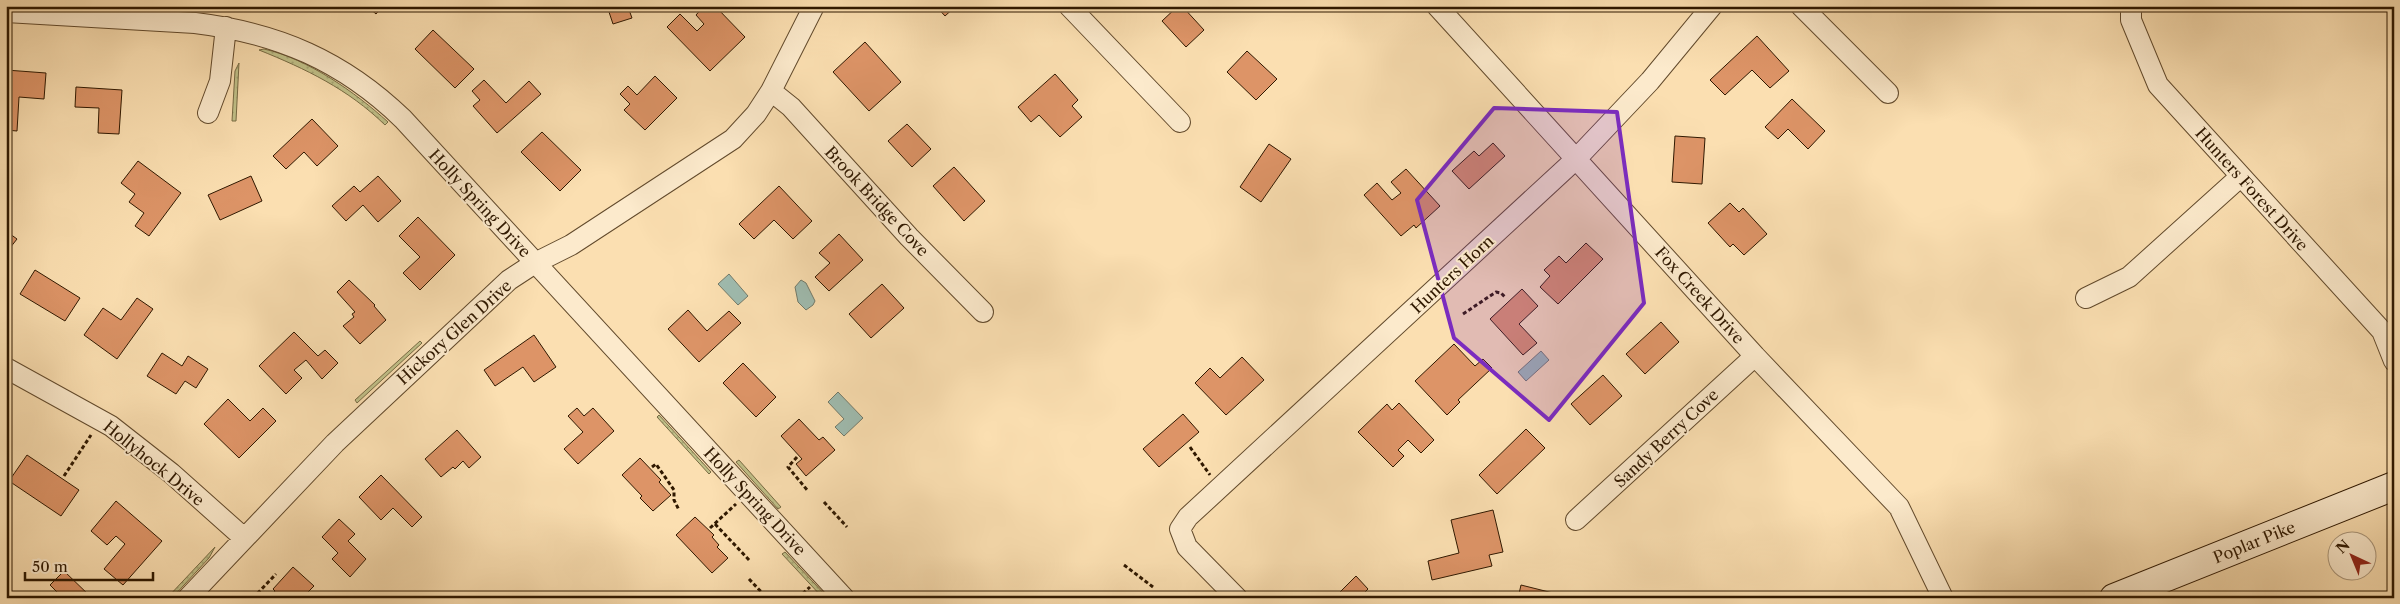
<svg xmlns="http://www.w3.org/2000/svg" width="2400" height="604" viewBox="0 0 2400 604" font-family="'Libre Caslon Text',serif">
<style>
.grass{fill:url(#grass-dots);stroke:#786c44}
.water{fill:#9fbcb0;stroke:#727a6a}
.building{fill:#dd9467;stroke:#2f1800}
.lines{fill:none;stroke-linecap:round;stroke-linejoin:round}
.minor-casing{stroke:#624a2c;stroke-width:22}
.secondary-casing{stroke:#2f1800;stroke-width:30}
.path{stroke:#2f1800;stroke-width:3;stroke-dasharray:4 2.5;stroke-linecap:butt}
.minor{stroke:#fceacc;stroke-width:20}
.secondary{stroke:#fceacc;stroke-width:28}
.marked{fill:#7b2cbf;fill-opacity:0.2;stroke:#7b2cbf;stroke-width:4;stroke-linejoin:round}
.labels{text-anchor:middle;stroke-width:4;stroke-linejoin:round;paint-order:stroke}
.street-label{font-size:16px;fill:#2f1800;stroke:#fceacc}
</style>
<defs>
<pattern id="grass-dots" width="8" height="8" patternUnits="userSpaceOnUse" patternTransform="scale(1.25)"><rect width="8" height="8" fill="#c1c189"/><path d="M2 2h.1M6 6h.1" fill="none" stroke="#a6a574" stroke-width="1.8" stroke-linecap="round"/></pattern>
</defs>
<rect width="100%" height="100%" fill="#fbdfb1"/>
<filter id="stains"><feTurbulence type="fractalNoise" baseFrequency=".004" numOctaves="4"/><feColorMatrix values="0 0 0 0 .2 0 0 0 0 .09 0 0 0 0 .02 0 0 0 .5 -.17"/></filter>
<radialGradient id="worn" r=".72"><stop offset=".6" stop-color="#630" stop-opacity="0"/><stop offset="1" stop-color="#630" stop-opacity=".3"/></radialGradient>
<path class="grass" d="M264,49c44,10 91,43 124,73l-3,3c-37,-36 -79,-56 -126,-75z
M239,63l-3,58h-4l3,-50z
M420,341l2,2 -65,60 -2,-3z
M659,415l52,57 -2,2 -52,-57z
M739,460l42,47 -3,2 -42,-47z
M215,547l-6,11 -37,40h-5z
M785,552l43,46h-5l-41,-44z"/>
<path class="water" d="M729,274l19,22 -10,9 -20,-21z
M801,280l5,3 9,18 -2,4 -7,5 -8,-8 -3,-15z
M1541,351l8,9 -23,21 -8,-9z
M838,392l25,26 -19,18 -9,-9 9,-8 -16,-17z"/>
<path class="building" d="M367,6h16l-7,8z
M607,6h25l-4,1 4,11 -19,6z
M704,6h11l30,31 -35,34 -43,-44 13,-13 17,17 7,-7 -8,-9z
M936,6h20l-11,10z
M1178,6h4l22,24 -18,17 -24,-26z
M433,30l41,39 -19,19 -40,-39z
M1757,36l32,35 -19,17 -18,-18 -27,25 -15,-15z
M865,42l36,40 -32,29 -36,-39z
M1247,51l30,28 -21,21 -29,-28z
M6,70l40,3 -2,26 -25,-2 -2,34 -11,-1z
M1055,74l23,26 -6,6 10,11 -22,20 -21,-22 -8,7 -13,-15z
M655,76l22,22 -32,32 -21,-20 6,-6 -10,-10 8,-8 9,9z
M484,80l22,23 23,-22 12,13 -44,39 -24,-27 7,-6 -8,-9z
M76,87l46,3 -3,44 -21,-1 1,-25 -24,-1z
M1792,99l33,32 -17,18 -20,-20 -10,10 -13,-12z
M312,119l26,27 -21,20 -13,-14 -18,17 -13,-13z
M907,124l24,25 -19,18 -24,-26z
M542,132l39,38 -21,21 -39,-39z
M1675,136l30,2 -3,46 -30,-2z
M1493,143l12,13 -36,33 -17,-18 22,-20 5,5z
M1269,144l22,15 -30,43 -21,-15z
M138,161l43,32 -32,43 -14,-10 9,-13 -15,-11 6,-8 -14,-11z
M954,167l31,34 -21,20 -31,-35z
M1406,169l34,37 -24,22 -2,-3 -13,11 -37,-41 13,-12 15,17 9,-7 -10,-11z
M251,176l11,25 -42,19 -12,-25z
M378,176l23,25 -23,21 -15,-17 -17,16 -14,-15 22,-20 6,6z
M779,186l33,35 -19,18 -19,-19 -20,19 -15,-15z
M1730,203l9,9 4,-4 24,26 -23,21 -11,-11 -3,3 -22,-24z
M418,217l37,38 -35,35 -17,-17 17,-16 -21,-21z
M6,231l11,8 -11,14z
M839,234l24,26 -34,31 -14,-14 15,-14 -11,-10z
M1586,243l17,16 -45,45 -18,-17 10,-11 -6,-6 15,-14 7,7z
M35,270l45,28 -15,23 -45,-27z
M349,280l26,25 -1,1 12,14 -26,24 -17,-18 11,-9 -2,-3 3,-2 -18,-20z
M882,284l22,24 -33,30 -22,-24z
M1522,289l16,17 -19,18 18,19 -14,12 -33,-36z
M137,298l16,11 -36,50 -33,-24 19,-27 18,12z
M688,310l19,21 22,-20 12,12 -42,39 -31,-33z
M1661,322l18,20 -34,32 -19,-20z
M294,332l24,24 7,-6 13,13 -16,16 -16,-19 -12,10 8,8 -16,16 -27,-28z
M534,335l22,32 -22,15 -11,-15 -28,19 -11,-16z
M1454,344l21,22 8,-7 9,9 -34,32 2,2 -13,13 -32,-34z
M162,353l20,13 6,-10 20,13 -12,19 -11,-7 -9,13 -29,-18z
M1242,357l22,23 -38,35 -31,-32 15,-15 10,10z
M743,363l33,34 -20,20 -33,-34z
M1603,375l19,21 -32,29 -19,-21z
M228,399l22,22 13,-13 13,13 -37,37 -35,-34z
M1399,403l35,37 -13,13 -13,-13 -10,10 6,6 -11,11 -35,-35 29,-28 5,6z
M577,408l7,8 9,-8 21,23 -36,33 -14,-15 19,-17 -15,-16z
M1183,414l16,18 -40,35 -16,-18z
M799,419l20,21 4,-3 12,13 -29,26 -10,-12 6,-5 -21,-23z
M1526,429l19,19 -48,46 -18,-19z
M457,430l24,27 -12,11 -6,-7 -8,8 -2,-2 -12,10 -16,-18z
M27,455l52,35 -18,26 -52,-35z
M640,458l21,22 -2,2 12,13 -18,16 -13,-13 2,-2 -20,-21z
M381,475l41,42 -10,10 -19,-19 -12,12 -22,-23z
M116,501l46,40 -39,44 -19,-16 21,-25 -9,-8 -9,9 -16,-14z
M1493,510l10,42 -14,3 3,11 -60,14 -4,-19 31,-8 -8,-33z
M695,517l19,18 -2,2 7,8 -2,2 11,11 -16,15 -36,-38z
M339,519l16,15 -7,7 18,18 -16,18 -18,-18 6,-6 -16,-16z
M293,567l21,19 -12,12h-32l5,-7 -2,-2z
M64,571l28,27h-29l-13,-13z
M1356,576l12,13 -9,9h-25z
M1521,585l52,13h-55z"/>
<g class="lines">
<g class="minor-casing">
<path id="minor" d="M1069,6l111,116
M1437,6l318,350 144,151 44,91
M1801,6l87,87
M2131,6v14l27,65 224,246 12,30
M6,12l189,11c83,10 148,38 208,96l441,479
M771,91l20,16 118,130 74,75
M208,113l12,-32 6,-54
M2086,298l43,-21 111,-100
M6,368l105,58 60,47 73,65
M1576,520l179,-164
M188,598l147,-155 174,-163 26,-17 36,-18 162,-106 23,-25 15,-23 43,-85
M1237,598l-50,-51 -7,-18 8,-12 389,-359 73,-77 62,-75"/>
</g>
<g class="secondary-casing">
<path id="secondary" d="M2114,598l280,-112"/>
</g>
<path class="path" d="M1463,314l33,-22 5,1 5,5
M1190,447l20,28
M797,457l-9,10 20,24
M652,467l4,-3 18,26v10l5,10
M64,476l27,-41
M824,502l23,25
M715,524l35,37
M710,528l26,-24
M1124,565l29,22
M749,579l18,19
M253,598l23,-24
M798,598l12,-11"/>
<use href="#minor" class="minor"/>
<use href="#secondary" class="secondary"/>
</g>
<path class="marked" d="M1494,108l123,4 27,191 -95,117 -95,-82 -37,-138z"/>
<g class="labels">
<g class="street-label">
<text transform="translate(2252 189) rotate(48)" y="6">Hunters Forest Drive</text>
<text transform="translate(877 201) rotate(47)" y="6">Brook Bridge Cove</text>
<text transform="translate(480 203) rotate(47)" y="6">Holly Spring Drive</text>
<text transform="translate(1452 274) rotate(-43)" y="6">Hunters Horn</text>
<text transform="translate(1700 295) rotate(48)" y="6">Fox Creek Drive</text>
<text transform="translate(454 332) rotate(-42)" y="6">Hickory Glen Drive</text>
<text transform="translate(1666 438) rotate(-43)" y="6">Sandy Berry Cove</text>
<text transform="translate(154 463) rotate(39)" y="6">Hollyhock Drive</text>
<text transform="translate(755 501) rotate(47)" y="6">Holly Spring Drive</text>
<text transform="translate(2254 542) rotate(-22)" y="6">Poplar Pike</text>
</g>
</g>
<rect width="2400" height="604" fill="none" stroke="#fbdfb1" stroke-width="25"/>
<rect x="8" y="8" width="2385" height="589" fill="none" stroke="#2f1800" stroke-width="2.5"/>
<rect x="12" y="12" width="2375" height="579" fill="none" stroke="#2f1800"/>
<g transform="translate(2352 556) rotate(316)"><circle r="24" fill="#fceacc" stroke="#aa967a"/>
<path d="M0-4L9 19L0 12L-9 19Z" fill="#8f2418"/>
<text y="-8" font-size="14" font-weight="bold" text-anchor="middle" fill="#2f1800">N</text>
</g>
<path d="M25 572v8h128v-8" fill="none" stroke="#2f1800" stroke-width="2.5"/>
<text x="32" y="572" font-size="15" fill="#2f1800" stroke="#fceacc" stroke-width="4" paint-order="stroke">50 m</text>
<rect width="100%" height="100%" filter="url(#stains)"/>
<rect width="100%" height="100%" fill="url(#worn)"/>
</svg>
